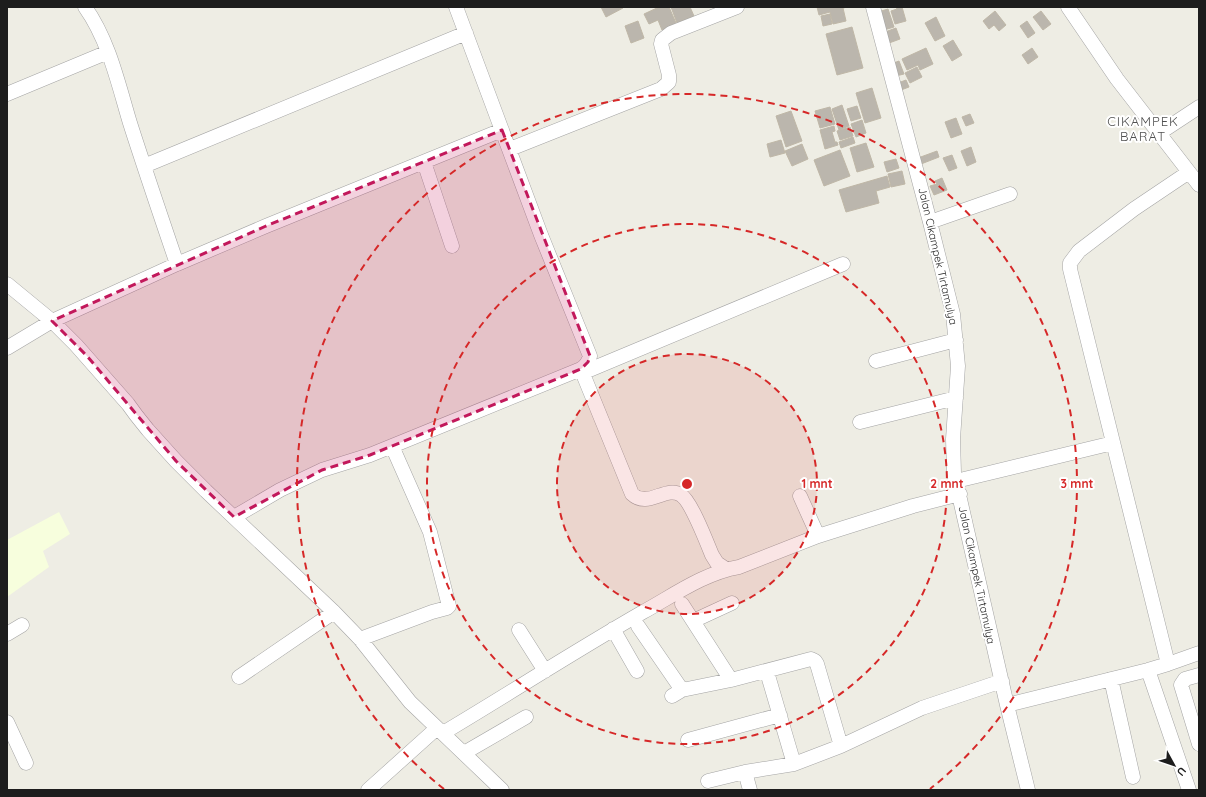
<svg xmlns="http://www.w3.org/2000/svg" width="1206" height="797" viewBox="0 0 1206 797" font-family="Quicksand,sans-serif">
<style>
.education{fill:#f7fedd}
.building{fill:#bbb6ad;stroke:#bfb7a7}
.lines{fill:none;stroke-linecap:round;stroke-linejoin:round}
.minor-casing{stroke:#a4a4a4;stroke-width:15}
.minor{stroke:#fff;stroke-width:14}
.marked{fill:#c2185b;fill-opacity:0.2;stroke:#c2185b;stroke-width:3;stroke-dasharray:8 5;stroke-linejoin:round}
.ring{fill:none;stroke:#d62828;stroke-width:2;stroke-dasharray:7 5}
.labels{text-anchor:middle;stroke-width:4;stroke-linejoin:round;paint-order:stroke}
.street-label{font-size:11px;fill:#1d1d1d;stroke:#fff}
.quarter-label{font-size:13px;letter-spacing:1px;fill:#505050;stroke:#fff}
.centre{fill:#d62828;stroke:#fff;stroke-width:2}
.ring-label{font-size:12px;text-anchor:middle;font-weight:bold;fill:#d62828;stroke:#fff;stroke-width:4;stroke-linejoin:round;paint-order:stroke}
</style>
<rect width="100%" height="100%" fill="#eeede4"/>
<path class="education" d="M59,512l11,22 -27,17 6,16 -42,30v-57z"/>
<path class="building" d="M601,7h22v1l-17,9z
M659,7h10l7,16 -14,7 -4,-10 -9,4 -5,-10z
M671,7h19l4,9 -17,7z
M817,7h31l-5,1 3,13 -13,3 -3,-12 -11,3z
M896,7h6l4,14 -11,3 -4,-13 6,-2z
M888,9l6,18 -10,3 -6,-18z
M995,11l11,14 -7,6 -5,-6 -5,4 -6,-8z
M1041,11l10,13 -8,6 -10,-13z
M830,14l2,10 -9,2 -2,-10z
M936,17l9,19 -10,5 -10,-18z
M638,21l6,17 -13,5 -6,-17z
M1027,21l8,12 -7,5 -8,-12z
M852,27l11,41 -26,7 -11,-41z
M896,28l4,11 -11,4 -4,-11z
M953,40l9,15 -10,6 -9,-15z
M926,48l7,16 -13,6 -2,-5 -11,5 -5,-11z
M1032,48l6,9 -10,7 -6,-9z
M899,61l5,13 -8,2 -5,-12z
M917,67l5,10 -12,6 -5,-10z
M906,80l3,7 -8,3 -3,-7z
M872,88l9,30 -16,5 -9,-30z
M842,105l7,21 -10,4 -7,-21z
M857,106l4,12 -10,3 -4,-12z
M830,107l5,17 -15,4 -5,-17z
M791,111l11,30 -16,6 -10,-31z
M970,114l4,9 -8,3 -4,-9z
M956,118l6,16 -11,4 -6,-16z
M862,120l4,13 -10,4 -5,-13z
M834,126l1,5 -3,1 3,10h2l1,3 -13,4 -5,-19z
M850,127l3,9 -13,4 -3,-9z
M853,137l2,6 -14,5 -2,-6z
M781,140l4,13 -15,4 -3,-13z
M866,143l8,24 -17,5 -7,-24z
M802,144l6,15 -16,7 -7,-15z
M971,147l5,15 -9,4 -6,-15z
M840,150l10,26 -26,10 -10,-26z
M937,151l2,6 -18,7 -3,-6z
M952,155l5,13 -8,3 -6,-13z
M896,159l3,9 -12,4 -3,-10z
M902,171l3,13 -14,3 -3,-13z
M887,176l3,11 -14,4 3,12 -33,9 -7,-22z
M942,178l5,12 -13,5 -4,-9 7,-2 -2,-3z"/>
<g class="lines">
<g class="minor-casing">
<path id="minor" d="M85,7c24,34 33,76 45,116 15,47 31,94 47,141
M873,7l57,215 23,92 5,52 -5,73 1,34 53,232 21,85
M1068,7l49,72 82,106
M7,94l101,-42
M1158,134l41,-27
M510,149l151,-60 8,-7v-7l-8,-31 1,-4 9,-7 66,-26
M424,162l28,84
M144,166l322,-133
M930,222l80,-28
M7,284l45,37 24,24 52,59 8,11 12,15 28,31 30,30 128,121 26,27 50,63 92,88
M7,348l45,-27 125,-57 89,-38 236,-96
M876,361l80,-21
M581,369l51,125c16,15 34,-9 49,1 10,6 26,48 31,60l5,8 9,6
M582,373l261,-109
M860,422l96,-24
M956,481l157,-38
M800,496l18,40
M234,517l46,-27 42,-20 48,-15 211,-86c5,-4 7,-6 9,-13l-49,-121 -85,-228
M682,604l49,76
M693,621l39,-18
M638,626l44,64
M613,629l24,42
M519,630l26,41
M7,634l15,-9
M360,639l72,-27 15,-4 2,-2 -19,-74 -38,-86
M1168,664l-98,-395v-6l9,-12 55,-42 55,-37
M1148,670l41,120
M767,672l27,92
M1199,675l-14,4 -4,6 18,59
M239,677l95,-65
M1111,679l22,98
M672,696l10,-6 49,-10 80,-21 4,2 2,3 24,82
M1007,705l141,-35 20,-6 31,-11
M7,722l19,41
M443,733c67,-40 132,-82 200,-121 31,-17 61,-39 96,-45l79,-31 95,-30 47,-12
M688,740l92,-25
M464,753l62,-36
M745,772l49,-8 47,-18 81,-38 80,-27
M708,781l37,-9 5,18
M368,790l69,-62"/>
</g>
<use href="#minor" class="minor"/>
</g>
<path class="marked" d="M502,130l88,226 -2,6 -7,7 -211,86 -48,15 -88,47 -58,-56 -89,-105 -35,-35 214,-95z"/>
<circle cx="687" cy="484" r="130" fill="#d62828" fill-opacity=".12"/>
<g class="ring">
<circle cx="687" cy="484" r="130"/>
<circle cx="687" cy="484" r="260"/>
<path d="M444 789A390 390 0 1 1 930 789"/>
</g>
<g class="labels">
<g class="street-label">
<text transform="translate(938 256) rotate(77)" y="4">Jalan Cikampek Tirtamulya</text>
<text transform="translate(977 575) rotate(78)" y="4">Jalan Cikampek Tirtamulya</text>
</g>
<g class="quarter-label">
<text x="1143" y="126">CIKAMPEK<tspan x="1143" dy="15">BARAT</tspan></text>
</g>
</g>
<circle cx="687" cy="484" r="6" class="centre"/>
<g class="ring-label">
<text x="817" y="488">1 mnt</text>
<text x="947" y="488">2 mnt</text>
<text x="1077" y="488">3 mnt</text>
</g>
<rect width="1206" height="797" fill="none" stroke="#1d1d1d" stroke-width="16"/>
<g transform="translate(1174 765) rotate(130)" stroke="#ffffff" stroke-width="3" paint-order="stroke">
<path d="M0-3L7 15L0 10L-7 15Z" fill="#1d1d1d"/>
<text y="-6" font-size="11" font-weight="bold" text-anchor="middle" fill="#1d1d1d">U</text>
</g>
</svg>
